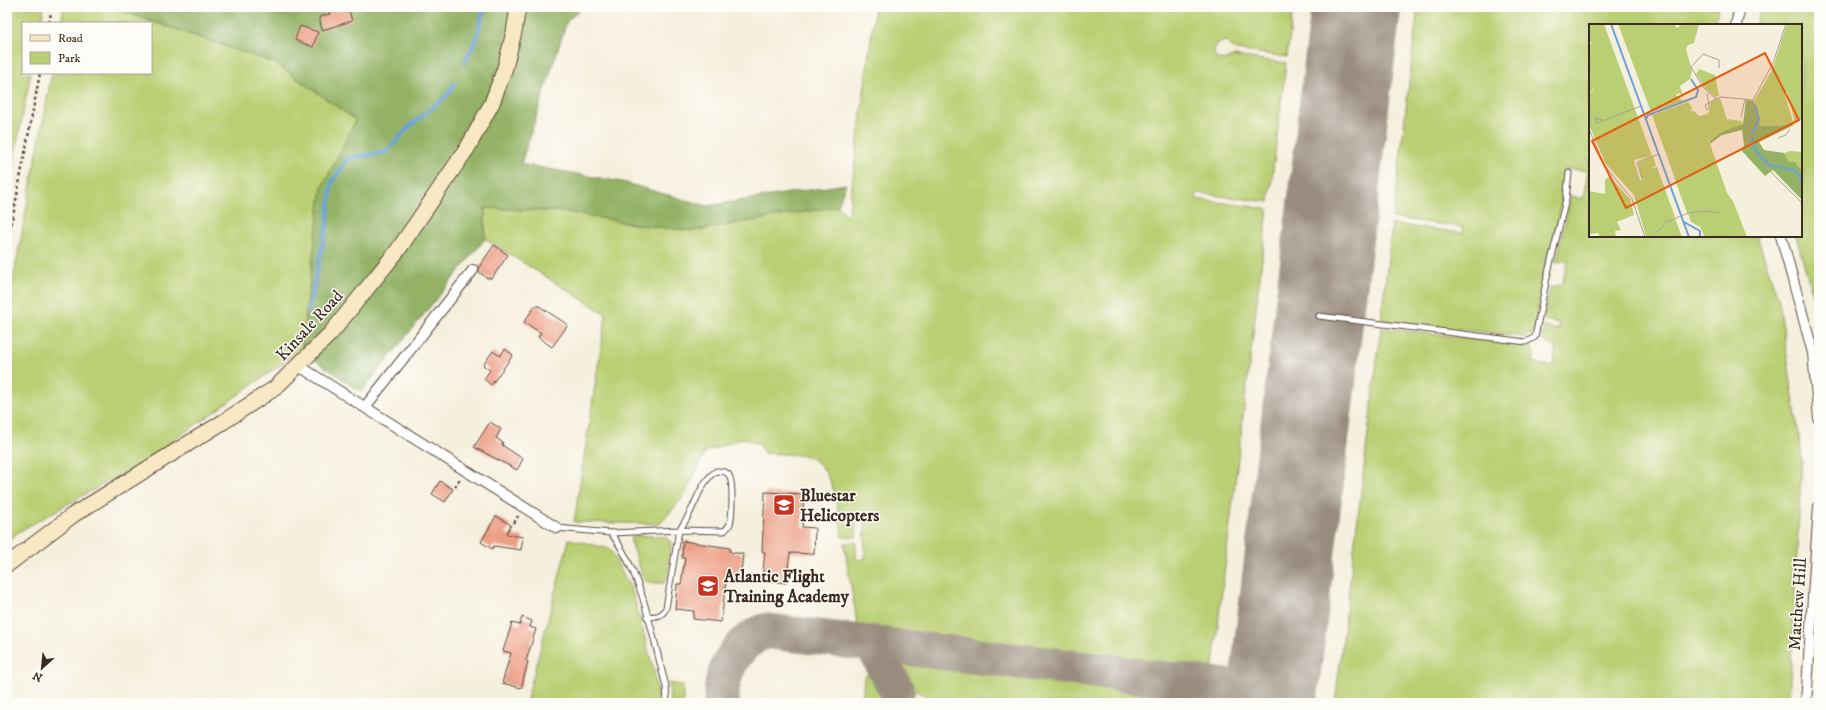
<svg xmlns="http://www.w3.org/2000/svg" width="1826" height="710" viewBox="0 0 1826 710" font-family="'IM FELL DW Pica',serif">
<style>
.green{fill:#bacf73;stroke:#7a7c48}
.forest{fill:#93b265;stroke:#676e42}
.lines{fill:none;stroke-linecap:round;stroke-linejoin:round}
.stream{stroke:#6ba2d9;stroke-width:4}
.taxiway{stroke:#988c7e;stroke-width:36}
.runway{stroke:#988c7e;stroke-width:90}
.building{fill:#ed9f86}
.lane-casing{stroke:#57483b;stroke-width:7}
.street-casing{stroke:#57483b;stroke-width:12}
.secondary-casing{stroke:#57483b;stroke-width:17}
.path{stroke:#57483b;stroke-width:2.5;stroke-dasharray:3 3;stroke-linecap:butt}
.lane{stroke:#fff;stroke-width:5}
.street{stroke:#fff;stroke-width:10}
.secondary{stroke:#f8e8c3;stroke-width:15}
.labels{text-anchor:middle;stroke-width:3;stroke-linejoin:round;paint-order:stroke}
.street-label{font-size:17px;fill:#3b2a1e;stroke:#fdfcf7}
.poi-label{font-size:17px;font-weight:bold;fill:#3b2a1e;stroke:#fdfcf7;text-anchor:start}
.inset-river{fill:none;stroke:#6ba2d9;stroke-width:2}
.inset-road{fill:none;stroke:#aba091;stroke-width:1}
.view{fill:#e8590c;fill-opacity:0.15;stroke:#e8590c;stroke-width:2}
.inset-edge{fill:none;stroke:#3b2a1e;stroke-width:2}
</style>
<rect width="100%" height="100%" fill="#fdfcf7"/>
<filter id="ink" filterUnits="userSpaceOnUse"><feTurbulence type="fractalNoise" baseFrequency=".025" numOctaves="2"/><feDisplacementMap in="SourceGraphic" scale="8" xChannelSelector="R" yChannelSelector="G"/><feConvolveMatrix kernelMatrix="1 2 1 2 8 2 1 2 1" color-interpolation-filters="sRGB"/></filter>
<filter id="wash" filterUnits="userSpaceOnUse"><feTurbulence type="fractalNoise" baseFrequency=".012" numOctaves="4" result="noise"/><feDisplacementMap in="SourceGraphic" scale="16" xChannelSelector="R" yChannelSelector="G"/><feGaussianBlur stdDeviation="0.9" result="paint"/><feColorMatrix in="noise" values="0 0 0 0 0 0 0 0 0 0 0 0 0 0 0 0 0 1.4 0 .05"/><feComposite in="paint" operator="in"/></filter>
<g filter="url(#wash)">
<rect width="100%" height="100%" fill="#f5efdd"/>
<path class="green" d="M7,7h37l-3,16h-18v50h8l-24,119z
M64,7h46l165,56 81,57 -34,67 -21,163 -156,111 -127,71 -11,10v-241h2l43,-228h99v-50h-90z
M875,7h418l-6,50 -51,-7 -11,-9 -7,2 -4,6v6l4,4 8,1 8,-4 52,7 -17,139 -72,-9 -1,6 72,10 -56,465 -354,-45 -14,-86 12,-1v18l9,-1v-40h-9v18h-14c-3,-24 -7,-68 -33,-80 -8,-3 -35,-3 -45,-4l-5,-9 -16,-6 -38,14 -20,43 -25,29 -86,-2 32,-208 -121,-75v-31l83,4 71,13 54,6 145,-25 10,10z
M1418,7h300l-3,18h-125v211h167l22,65 23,156 -13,246h-454l46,-375 144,17 5,2 4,7 -1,9 20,3 3,-20 -10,-2 -4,-5 2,-12 15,3v-7l-16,-3 7,-32 12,-4 6,-23 -12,1 15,-66 12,3 5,-28 -22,-2 -3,28 -15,66 -3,-1 -11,71 -10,4 -143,-17 11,-96 71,9v-6l-70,-9z
M1762,7h57v310l-23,-81h5v-211h-45z
M635,535l31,2 5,5 -3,35 -4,6h-14l-6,-3 -14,-41z
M569,539l41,10 22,42 22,80 4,32h-132z
M895,656l315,41 -1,6h-278c-6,-10 -16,-13 -28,-14l-4,-5 -12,-25z
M876,663l15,31 -8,9h-21l2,-25z
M669,683l14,2v18h-13z"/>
<path class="forest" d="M110,7h473l-16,14 -46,143 101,18 85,24 139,-22 -8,22 -145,25 -54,-6 -71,-13 -83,-4v31l-124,153 -60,-42 21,-163 34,-67 -81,-57z"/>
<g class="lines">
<path class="stream" d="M465,62l12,-25 7,-30
M308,311l19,-85 5,-44 17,-24 37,-6 25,-27 37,-30 6,-11"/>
<path class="taxiway" d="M872,643l25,48
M722,703c-3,-31 15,-62 44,-72l474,57c21,-5 26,-12 38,-29"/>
<path class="runway" d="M1272,703l84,-696"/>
</g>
<g id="blocks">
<path class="building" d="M328,7h20l4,14 -30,9 -3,-13 11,-3z
M300,26l18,6 -5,15 -18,-7z
M494,245l14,10 -16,23h-5l-8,-6v-5z
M535,306h4l29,19 -16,22 -14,-10 3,-4 -17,-11z
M505,349l8,6 -22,30 -7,-6 6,-9 -7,-5 10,-14 7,5z
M490,422l11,7 -5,9 7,5 -1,2 21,14 -6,11 -43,-23z
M440,481l13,8 -8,13 -13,-8z
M765,492l39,2 -2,33 13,1 -1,26 -24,-1 -4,30 -24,-3 3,-28 -3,-1z
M496,516l15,9 -5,9 17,3 -2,13 -27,-4 -2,3 -11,-7z
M683,541l47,7v4l13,2 -3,29 -14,-2 -5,41 -28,-3 1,-8 -19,-2 2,-25h4l4,-26h-3z
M522,617l10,4 -2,6 6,2 -10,32 2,1 -7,26 -19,-5 9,-30 -8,-2 9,-28 8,2z"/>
</g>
</g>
<g filter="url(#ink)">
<use href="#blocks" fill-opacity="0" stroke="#57483b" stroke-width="1"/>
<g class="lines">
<g class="lane-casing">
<path id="lane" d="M1319,316l207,26 9,-5 12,-60 19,-78 3,-26
M557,528l54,5 68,-3 45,1c3,-2 4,-4 6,-7 2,-8 4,-45 -2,-50 -3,-3 -7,-3 -12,-3 -19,14 -21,41 -37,59l-13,78c-4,9 -10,8 -19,9
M611,533c32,41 41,103 55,153l1,17"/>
</g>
<g class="street-casing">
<path id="street" d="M1736,25l4,-18
M1781,236l32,117 6,66
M299,366l258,162
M365,407l108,-137
M1806,703l13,-197"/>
</g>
<g class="secondary-casing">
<path id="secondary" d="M7,565l66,-50 150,-93 52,-34 56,-55 67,-83 70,-103 24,-44 13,-35 9,-36 4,-25"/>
</g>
<path class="path" d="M49,23l3,-16
M7,248l33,-175
M455,487l5,-8
M514,523l4,-7"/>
<use href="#lane" class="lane"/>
<use href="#street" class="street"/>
<use href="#secondary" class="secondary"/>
</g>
</g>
<defs>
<g id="university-square" transform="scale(1.15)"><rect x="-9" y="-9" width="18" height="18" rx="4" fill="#c8321e" stroke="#fdfcf7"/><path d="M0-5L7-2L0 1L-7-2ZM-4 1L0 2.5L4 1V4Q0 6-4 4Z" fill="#fff"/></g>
</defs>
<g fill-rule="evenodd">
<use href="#university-square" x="784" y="505"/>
<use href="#university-square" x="708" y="586"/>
</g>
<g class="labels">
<g class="street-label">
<text transform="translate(309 325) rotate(-47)" y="6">Kinsale Road</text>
<text transform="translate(1797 604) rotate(-86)" y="6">Matthew Hill</text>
</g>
<g class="poi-label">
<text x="800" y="501">Bluestar<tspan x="800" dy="20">Helicopters</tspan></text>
<text x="724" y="582">Atlantic Flight<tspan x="724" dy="20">Training Academy</tspan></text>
</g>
</g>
<g transform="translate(1589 24)">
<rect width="213" height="213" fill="#f5efdd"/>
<path d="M0,0h15l48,132 -18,4 6,20h2l-4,-17 15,-7 3,10 -7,3 8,-2 18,50 -23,20h-6l-12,-42 -28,-31 -17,-39v-32l5,-3 -1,-3v3l-4,2v-48h3l-3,-3zM29,0h56l3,4 6,-4h16l-5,19 -6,2 -2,4 6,22 -2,8 -10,7 4,13 -4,-6 -4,2 7,6 -32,11zM198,0h15v95l-7,3 -8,-30h-3l10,33 -34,1 -6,-25 18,-31zM110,45l16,6 4,21 -4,1 -10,-9 -9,-14zM131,74l7,21 15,2 1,3 -34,17 18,52 6,8 14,36h-42l-5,-10 -9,-5 -3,-9 23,-2 -24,2 -13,-36 2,-1h-2l-5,-14 7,-3 -7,3 -17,-47 36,-13 5,7h-3l2,3 1,-2 6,6 9,-2 3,-12zM201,127l12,1v19l-7,-9h-6l-5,-9zM20,152l21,23 4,16 -17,7 4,8 -6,1 1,6h-16l-2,-4 -9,1v-43l16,3v-14zM86,194l7,19h-29l14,-14z" fill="#bacf73"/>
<path d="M157,76l8,1 6,25 34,-1 -35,17 5,8 20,3 5,9h6l7,9v29l-29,-30 -8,6 -23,-25 2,-6 -2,-15 -20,5 -12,9v-3l12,-9 21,-8z" fill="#93b265"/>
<path class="inset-river" d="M22,0l78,213M57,95l2,-4 48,-18 2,-7 -7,-11M163,110l7,-15 -4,-14M163,113l5,15 12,13 25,5 6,6 2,9M95,198l16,9v6"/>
<path class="inset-road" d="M197,0l-13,39 -20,37 -5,34 3,14 9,13 42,42M119,69l-1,2 2,8v5l-2,2 -2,-5 4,-2 7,-4 5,-2 32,3M127,75l-13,-12 -12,-20 12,-13 16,6v8M152,93l4,-18M14,96l-8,-2 2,5 44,-17M0,105l15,36 28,34 13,38M189,114l8,-3 4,-6M53,155l-5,-17 22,-8M63,213l15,-15 21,-9 17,-2 16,2"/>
<path class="view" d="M176,29l34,67 -173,88 -34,-67z"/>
<rect width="213" height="213" class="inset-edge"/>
</g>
<rect width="1826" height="710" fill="none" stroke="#fdfcf7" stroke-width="24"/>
<rect x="22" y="22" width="130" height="52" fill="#fdfcf7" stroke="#afa8a0"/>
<rect x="30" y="35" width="20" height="6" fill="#f8e8c3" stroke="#afa8a0"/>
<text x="58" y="42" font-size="12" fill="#3b2a1e">Road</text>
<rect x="30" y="52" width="20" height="12" fill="#bacf73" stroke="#afa8a0"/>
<text x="58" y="62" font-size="12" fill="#3b2a1e">Park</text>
<g transform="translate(42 668) rotate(207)" stroke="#fdfcf7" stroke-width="3" paint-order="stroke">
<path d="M0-3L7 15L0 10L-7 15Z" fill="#3b2a1e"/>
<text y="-6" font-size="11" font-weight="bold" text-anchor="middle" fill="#3b2a1e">N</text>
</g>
</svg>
